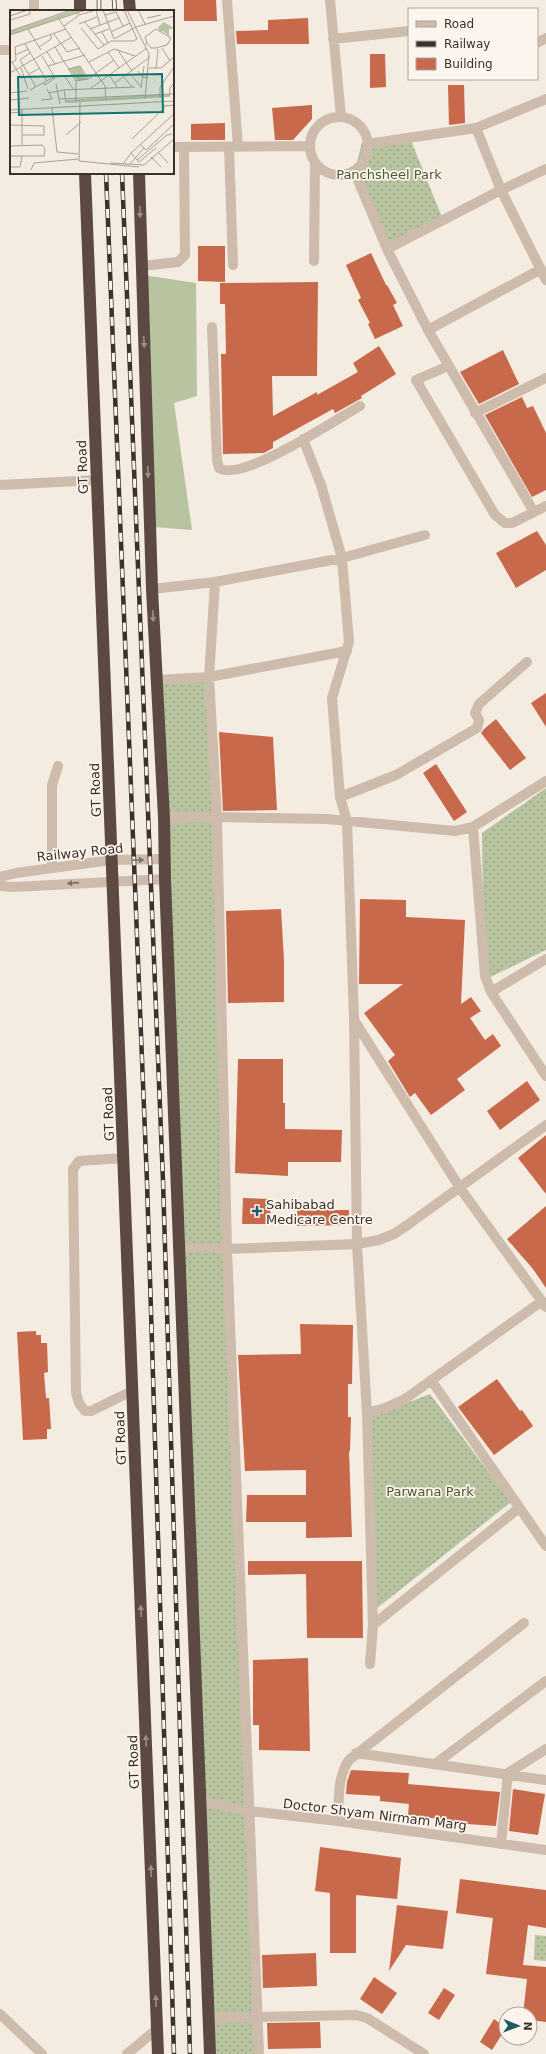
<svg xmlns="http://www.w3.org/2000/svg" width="546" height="2054" viewBox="0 0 546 2054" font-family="'DejaVu Sans',sans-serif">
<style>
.grass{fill:url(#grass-dots)}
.garden{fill:#b8c4a0}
.building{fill:#c8694b}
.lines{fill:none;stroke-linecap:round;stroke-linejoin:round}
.minor{stroke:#cdbbac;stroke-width:10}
.highway{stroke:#5c4a42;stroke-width:12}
.rail-casing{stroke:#3b302b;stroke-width:4.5}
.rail{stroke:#fbf5ee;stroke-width:3;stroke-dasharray:9;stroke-linecap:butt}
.oneway{fill:#9c8e87}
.oneway2{fill:#7d6f65}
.poi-dot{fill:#1f5a5e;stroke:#fbf5ee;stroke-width:1.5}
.labels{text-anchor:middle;stroke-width:3.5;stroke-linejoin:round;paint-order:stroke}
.park-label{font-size:13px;fill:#4a5a2e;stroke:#fbf5ee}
.street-label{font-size:13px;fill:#3b302b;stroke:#fbf5ee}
.poi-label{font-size:13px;fill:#3b302b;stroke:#fbf5ee;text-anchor:start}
.inset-road{fill:none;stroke:#aaa098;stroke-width:1}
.view{fill:#0f766e;fill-opacity:0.15;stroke:#0f766e;stroke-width:2}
.inset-edge{fill:none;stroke:#3b302b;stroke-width:2}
</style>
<defs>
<pattern id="grass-dots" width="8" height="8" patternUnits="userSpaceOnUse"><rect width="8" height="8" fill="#b8c4a0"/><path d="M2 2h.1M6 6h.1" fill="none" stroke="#97a083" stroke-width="1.8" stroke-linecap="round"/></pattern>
</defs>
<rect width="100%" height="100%" fill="#f4ebe1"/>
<path class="grass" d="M410,138l32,79 -55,30 -34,-69 9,-36z
M208,678l50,1376h-48l-54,-1369z
M546,788v162l-62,30 -2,-147z
M430,1394l81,108 -135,107 -6,-192z
M535,1935l11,1v25l-12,-1z"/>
<path class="garden" d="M143,275l53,8 1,113 -23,7 18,127 -39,-3z"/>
<path class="building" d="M184,0h32l1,21h-33z
M308,18l1,26h-72l-1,-13 32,-1v-10z
M370,54h15l1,33 -16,1z
M448,85h16l1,38 -16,2z
M312,105v14l-19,21h-18l-3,-32z
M225,123v17h-34v-16z
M198,246h27v36l-27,-1z
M371,253l15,32h1l10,18 -4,2 10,21 -28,13 -7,-15 2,-1 -12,-23 3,-2 -15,-33z
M318,282l-1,94h-45l1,40 44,-24v3l41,-23 -5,-9 26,-17 17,28 -35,22 1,2 -27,15 -2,-4 -60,33v6l-9,5 -41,1 -2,-100h5l-1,-50h-5v-21z
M503,350l16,34 -40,20 -19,-32z
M522,397l5,11 6,-2 13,27v57l-14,7 -47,-82z
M537,531l9,14v25l-30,18 -20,-35z
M546,693v34l-15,-24z
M496,719l30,39 -16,12 -29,-37 3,-4z
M219,732l54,5 4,73 -54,1z
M436,764l31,48 -13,9 -31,-48z
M360,899l46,1v17l59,3 -4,84 10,-7 10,14 -11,7 15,22 8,-6 8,12 -44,33 8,11 -34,25 -16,-22 -5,4 -22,-36 7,-6 -31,-42 39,-29h-44z
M281,909l3,51v42l-56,1 -2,-92z
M238,1059h45v44h2v26l57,1 -1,32h-53v14l-53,-3z
M527,1081l13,19 -40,30 -13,-19z
M546,1135v59l-28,-36z
M243,1198l28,1 -1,25h-28z
M546,1206v82l-13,-19 -26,-30z
M297,1210h52v15l-52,1z
M300,1324l53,1 -1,59h-4v33h3l-1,34h-1l3,86 -46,1v-16h-60l1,-27h59v-25l-61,1 -7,-116 63,-1z
M36,1331v4h5v8h6l1,29 -4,1 1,12 1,13h3l2,31h-4v10l-24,1 -6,-108z
M497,1379l23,32 2,-1 11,16 -39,29 -36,-48z
M248,1561h114l1,77h-56l-1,-64 -58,1z
M308,1658l2,93 -51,-1v-25h-6v-65z
M351,1770l58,3 -1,11 92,8 -4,34 -57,-4v-3l-31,-4 1,-11 -29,-3v-5l-34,-2 1,-12z
M513,1789l32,5 -7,41 -29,-4z
M320,1847l81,11 -4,41 -41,-4v58h-26v-60l-15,-2z
M460,1879l86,11v38l-18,-3 -5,40 23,2v55l-16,-2v-6h-7l4,-35 -41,-5 7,-56 -37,-5z
M397,1905l51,6 -5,38 -37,-4 -17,26z
M316,1953l1,33 -54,2 -1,-33z
M374,1977l23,16 -15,21 -22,-15z
M444,1988l11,7 -16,25 -11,-7z
M494,2019l12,9 -14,22 -12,-8z
M320,2022l1,26 -53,1 -1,-26z"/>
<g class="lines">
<path class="minor" d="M34,0v11
M227,0l11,147
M330,0l11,117
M333,39l76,-8
M537,43l9,-5
M0,50h11
M310 146a29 29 0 1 1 58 0a29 29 0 1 1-58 0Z
M476,128l25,62 45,90
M367,144l109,-16 70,-29
M173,147l136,-1
M229,147l4,118
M354,171l33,78 41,81 106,182
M387,249l114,-59 45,-21
M314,261l1,-98
M142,266l36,-4 7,-7 -1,-108
M212,327l5,133 2,8c23,15 116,-48 141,-62
M428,330l113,-61
M448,366l-32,14 79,135 10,8h7l34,-17
M475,413l71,-35
M303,439l18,46 21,73 7,84 -17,56 8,99 7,24 7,198 3,225 10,169 6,212 -3,39
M0,485l97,-5
M215,582l-6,95 8,140 10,432 32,805
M152,589l63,-7 127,-24 83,-23
M157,680l52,-3 138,-26
M340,797l56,-22 81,-47 2,-8 -4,-7 4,-9 48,-42
M164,818l53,-1 110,2 128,12 18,-4 73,-46
M473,827l12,149 6,16 55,84
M52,868v-83l6,-19
M0,877l16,-4 95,-13 53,-1
M0,886l14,1 151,-8
M491,992l55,-33
M354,1020l106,168 86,119
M123,1158l-44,3 -6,8 3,224 3,10 6,8h6l41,-20
M178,1247l49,2 130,-5 22,-4 15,-6 12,-8 140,-101
M431,1380l115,166
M367,1413l18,-5 20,-9 137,-98
M373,1625l146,-117
M356,1753l190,27
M435,1764l111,-83
M200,1801l49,10 89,10 208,29
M338,1821c1,-20 -1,-44 11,-61l175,-137
M501,1844l7,-71 38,-24
M0,2014l42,40
M209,2018l147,-3 11,3 57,36
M127,2054l30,-25"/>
<path class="highway" d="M80,0v11
M129,0l1,11
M85,173l73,1881
M139,173l13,416 12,229 1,61 45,1175"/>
<g class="rail-casing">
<path id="rail" d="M99,0v11
M114,0l1,11
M106,173l41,1009 27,872
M122,173l41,1008 27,873"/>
</g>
<use href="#rail" class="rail"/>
</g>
<defs><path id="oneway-solid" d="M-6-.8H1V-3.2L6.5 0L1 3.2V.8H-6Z"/></defs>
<g class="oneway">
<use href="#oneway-solid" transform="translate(140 212) rotate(88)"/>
<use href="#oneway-solid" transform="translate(144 342) rotate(88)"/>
<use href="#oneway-solid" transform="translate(148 472) rotate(88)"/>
<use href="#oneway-solid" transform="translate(153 616) rotate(87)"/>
<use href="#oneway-solid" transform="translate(141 1611) rotate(-92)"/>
<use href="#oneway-solid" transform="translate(146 1741) rotate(-92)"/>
<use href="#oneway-solid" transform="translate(151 1871) rotate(-92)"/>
<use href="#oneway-solid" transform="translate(156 2001) rotate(-92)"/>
</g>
<g class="oneway2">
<use href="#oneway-solid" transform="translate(138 860) rotate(-1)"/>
<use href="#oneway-solid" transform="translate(73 883) rotate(176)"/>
</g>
<path class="poi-dot" d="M255 1205h4v4h4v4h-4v4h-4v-4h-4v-4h4z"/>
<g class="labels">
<g class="park-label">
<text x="389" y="179">Panchsheel Park</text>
<text x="430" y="1496">Parwana Park</text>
</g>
<g class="street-label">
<text transform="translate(82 467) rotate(-92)" y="5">GT Road</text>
<text transform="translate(95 790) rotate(-92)" y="5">GT Road</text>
<text transform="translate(80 852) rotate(-6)" y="5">Railway Road</text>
<text transform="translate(108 1114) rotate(-92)" y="5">GT Road</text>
<text transform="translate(120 1438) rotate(-92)" y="5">GT Road</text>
<text transform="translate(133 1762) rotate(-92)" y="5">GT Road</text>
<text transform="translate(375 1814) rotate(7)" y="5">Doctor Shyam Nirmam Marg</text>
</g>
<g class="poi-label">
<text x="266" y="1209">Sahibabad<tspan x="266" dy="15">Medicare Centre</tspan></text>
</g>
</g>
<g transform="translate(10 10)">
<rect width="164" height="164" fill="#f4ebe1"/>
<path d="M154,12l10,6 -5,1v7l-6,-5 -3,1 -2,-5zM70,56l7,14h-10l-8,-11zM159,84v3l-102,6 -1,-3z" fill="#b8c4a0"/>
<path d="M64,0h10l-74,25v-4z" fill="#b8c4a0"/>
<path class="inset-road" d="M86,0l4,15M93,0l11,29M117,0l22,44 -4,45M128,0l7,14M69,5l17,-5M95,5l11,-3 7,14M0,6l18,-6M48,8l47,68 1,15M137,8l14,-3M0,10l20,-6 -1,-4M74,11l20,24M69,14l18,-7M54,16l14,-10v-3M71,18l17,21 13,-8h22l4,-2 -13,-29M18,19l13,21M80,19l29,-11M0,21l61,-21M92,22l6,11M101,22l19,-9M44,24l7,10M85,24l14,-5M0,25l76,-25M104,29l22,-12 38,-11M51,33l6,9 13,-4M15,34l22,37M135,35l2,-3 -2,-5 11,-8 15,9 -4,7 -11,3h-5l-4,-5M29,37l12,-8v-4M45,37l21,34v21M152,38l8,13M107,39l15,22M37,42l8,12M98,42l11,16M20,43l-10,7 16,27M5,45l14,-6M32,46l13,22 -10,7 -1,-2M2,52l10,17M79,52l25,-13 21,7M0,53l6,-3 -1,-13 51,-18M38,56l37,-11M11,58l7,21M139,58h12l13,-11M58,59l12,-3 8,13M146,59l2,-20M128,61l5,6 5,1M0,63l62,-36M19,64l11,-6M99,65l8,12M122,66l9,11M55,67l9,13M114,67l8,10M66,71l12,-2 26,-19M105,73l35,-26M46,74l4,20M81,78l56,-40M131,78l3,-22M20,80l24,-13M54,80l2,13M0,83l17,-2M39,83l14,-3 72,-3M159,87l1,-9 4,-5M150,88v-11l14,-20M49,89l115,-5M0,90l19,-2M31,90l11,-1 -5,-10M151,91l4,5 9,-1M70,92l-1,59 60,6M42,98l5,44 21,2M0,100l164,-9M12,100v36M0,103l12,-1M0,115l34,1v9h-21M56,125l15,-13M122,129l34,-33M0,131v26M130,134l6,6 28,-26M0,136l32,-1 3,4 -1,7h-34M148,142l10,11M121,143l8,9 17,-14M141,147l10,10M127,150l30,-25 5,-1M100,153l34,2 30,-26M113,154l8,-11 43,-39M120,154l14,-16M0,157h10l2,-11M21,160l3,-7 44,-4"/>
<path class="view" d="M152,64l1,38 -144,3 -1,-38z"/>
<rect width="164" height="164" class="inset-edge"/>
</g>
<rect x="408" y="8" width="130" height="72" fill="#fbf5ee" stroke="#aea6a0"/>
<rect x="416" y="21" width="20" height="6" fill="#cdbbac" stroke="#aea6a0"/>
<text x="444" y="28" font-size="12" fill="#3b302b">Road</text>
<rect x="416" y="41" width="20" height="6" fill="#3b302b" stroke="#aea6a0"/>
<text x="444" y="48" font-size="12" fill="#3b302b">Railway</text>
<rect x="416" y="58" width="20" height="12" fill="#c8694b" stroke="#aea6a0"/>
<text x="444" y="68" font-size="12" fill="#3b302b">Building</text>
<g transform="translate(518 2026) rotate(91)"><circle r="19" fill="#fbf5ee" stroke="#aea6a0"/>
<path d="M0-3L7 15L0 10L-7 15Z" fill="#1f5a5e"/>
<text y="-6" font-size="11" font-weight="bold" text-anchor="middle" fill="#3b302b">N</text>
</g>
</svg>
